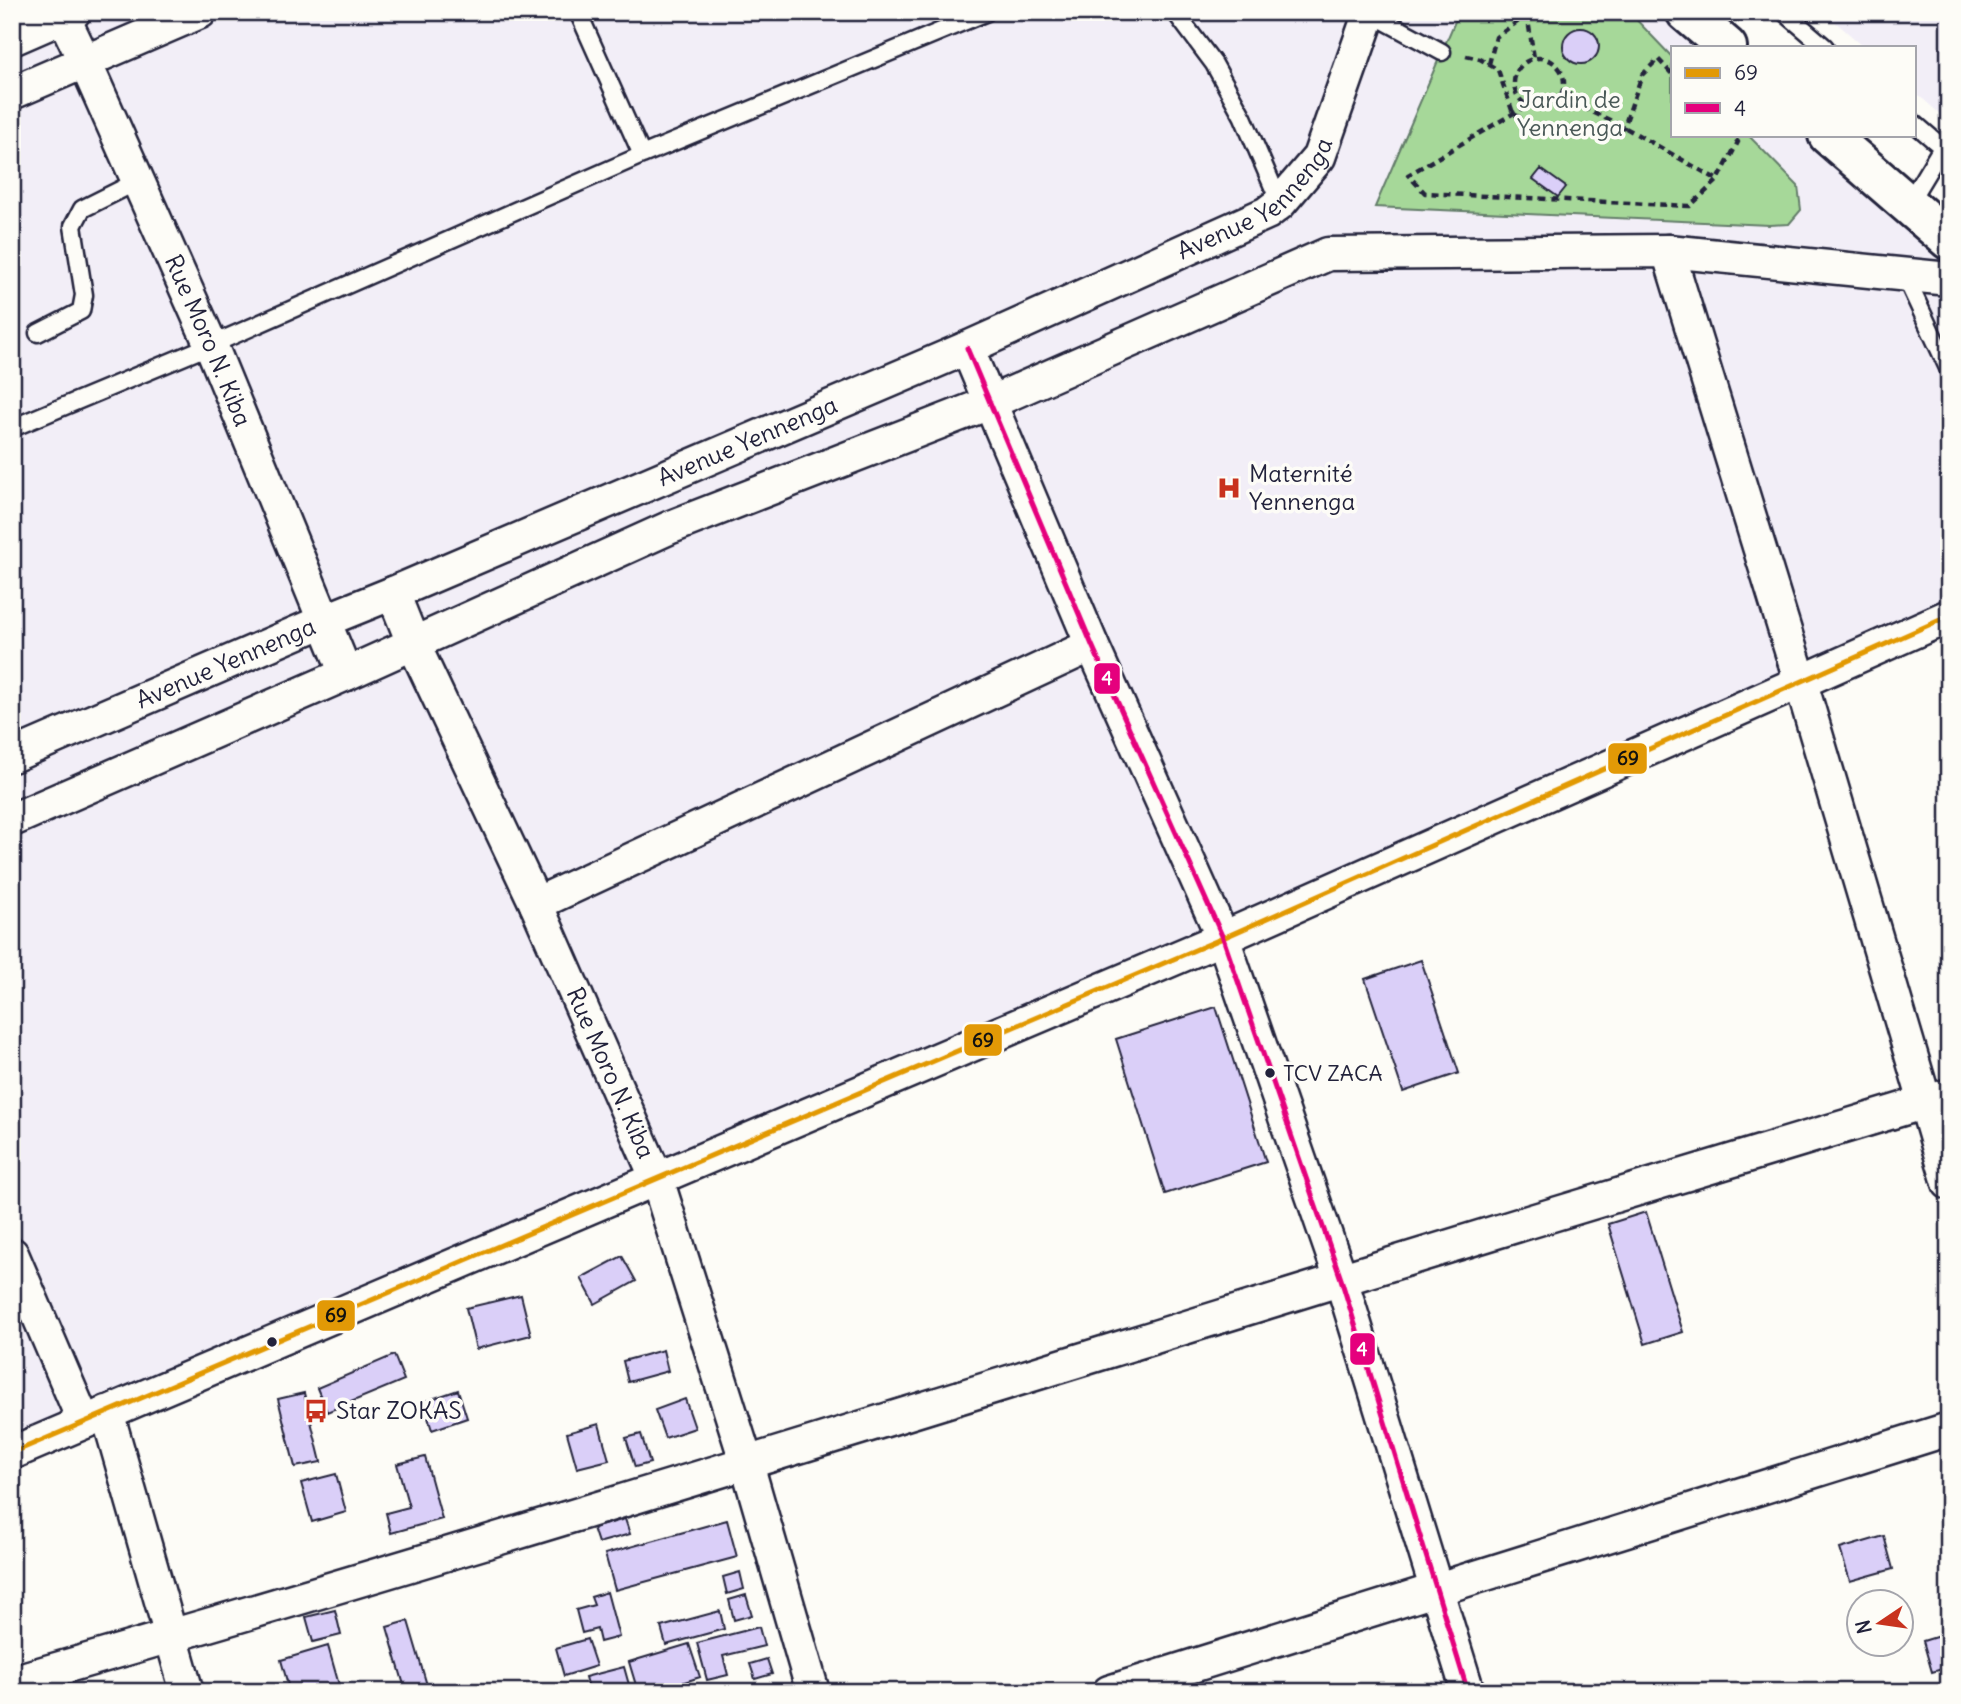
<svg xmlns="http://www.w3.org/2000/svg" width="1961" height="1704" viewBox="0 0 1961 1704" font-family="Delius,sans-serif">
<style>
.built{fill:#f2eef7}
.green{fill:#a6d899;stroke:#647d6a;stroke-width:2}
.building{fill:#dacff8;stroke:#22223b;stroke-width:2}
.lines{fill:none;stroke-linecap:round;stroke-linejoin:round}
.lane-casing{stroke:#22223b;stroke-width:21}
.street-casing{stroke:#22223b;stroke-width:37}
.primary-casing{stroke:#22223b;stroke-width:44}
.path{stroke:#22223b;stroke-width:4.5;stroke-dasharray:7 5;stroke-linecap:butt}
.lane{stroke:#fdfcf7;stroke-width:16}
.street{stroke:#fdfcf7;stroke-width:32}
.primary{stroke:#fdfcf7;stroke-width:38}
.bus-1-casing{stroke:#fdfcf7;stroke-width:10}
.bus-2-casing{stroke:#fdfcf7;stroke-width:10}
.bus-1{stroke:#e29906;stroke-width:5}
.bus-2{stroke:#e5007d;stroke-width:5}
.bus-dot{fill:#22223b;stroke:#fdfcf7;stroke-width:2.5}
.labels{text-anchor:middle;stroke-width:7;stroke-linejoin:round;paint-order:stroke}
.bus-label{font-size:22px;fill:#22223b;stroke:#fdfcf7;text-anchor:start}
.park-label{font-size:24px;fill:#4a5957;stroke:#fdfcf7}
.street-label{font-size:24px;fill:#22223b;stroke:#fdfcf7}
.poi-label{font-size:24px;fill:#22223b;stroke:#fdfcf7;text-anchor:start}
.line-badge{stroke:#fdfcf7;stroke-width:2.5}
.badge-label{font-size:19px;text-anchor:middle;font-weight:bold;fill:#fff}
.pale-badge-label{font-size:19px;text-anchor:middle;font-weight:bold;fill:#111}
</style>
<rect width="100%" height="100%" fill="#fdfcf7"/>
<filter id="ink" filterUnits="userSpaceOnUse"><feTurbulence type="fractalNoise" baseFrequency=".0143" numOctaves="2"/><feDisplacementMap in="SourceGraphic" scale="14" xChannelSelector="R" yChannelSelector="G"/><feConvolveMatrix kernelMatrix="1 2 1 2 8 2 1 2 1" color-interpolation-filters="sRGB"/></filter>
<g filter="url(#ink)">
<path class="built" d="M12,12h1674l41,35h-55v88h156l121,105v376l-1937,837z
M1824,12h125v110l-35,-31v-44h-50z"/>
<path class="green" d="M1459,12h170l43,45v78h76l50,51 3,24 -12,14 -20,1 -394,-18z"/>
<path class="building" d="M1563 46a18 18 0 1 1 36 0a18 18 0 1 1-36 0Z
M1541,169l25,18 -8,10 -25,-18z
M1421,960l38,113 -56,19 -38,-113z
M1216,1007l50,155 -101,32 -49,-155z
M1646,1212l37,120 -38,12 -37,-120z
M622,1256l14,25 -41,23 -14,-26z
M521,1295l10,40 -55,14 -10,-41z
M663,1350l5,21 -40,11 -5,-21z
M394,1355l10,25 -77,32 -10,-24z
M458,1390l9,28 -35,12 -9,-28z
M304,1393l17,69 -26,5 -17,-68z
M685,1399l10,29 -30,10 -10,-28z
M599,1424l10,36 -32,8 -10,-35z
M641,1434l9,29 -15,4 -9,-29z
M425,1457l17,62 -51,14 -5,-20 23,-6 -12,-43z
M336,1474l10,38 -34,10 -11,-39z
M625,1519l5,15 -32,9 -5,-15z
M727,1520l10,37 -122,33 -10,-36z
M1884,1536l9,33 -43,12 -10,-32z
M740,1572l4,17 -17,5 -4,-17z
M607,1592l12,45 -19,5 -3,-13 -15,4 -6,-23 18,-5 -3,-8z
M746,1595l6,20 -18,5 -5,-20z
M335,1610l6,25 -28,7 -7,-25z
M720,1611l4,18 -58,16 -5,-18z
M408,1621l21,71h-23l-19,-65z
M759,1627l5,19 -41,10 5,19 -21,5 -10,-37z
M1949,1633v34l-17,5 -9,-31z
M587,1639l9,27 -32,10 -8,-28z
M689,1644l11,33 -47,15h-15l-9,-30z
M328,1646l13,46h-51l-9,-32z
M767,1659l5,15 -17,5 -5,-15z
M624,1667l7,25h-42l-4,-15z"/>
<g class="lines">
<g class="lane-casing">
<path id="lane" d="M578,12l64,143
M1175,12l39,52 29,53 37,86
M1784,12l41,35
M1370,13l72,39
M1914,123l29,25
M1908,204l41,-68
M1904,274l45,96
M38,333l43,-22 3,-16 -11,-69 9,-17 56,-28
M12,428l199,-83 431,-190 345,-143"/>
</g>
<g class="street-casing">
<g id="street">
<path id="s1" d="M61,12l24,50 126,283 135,329"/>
<path d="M12,39l62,-27"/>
<path d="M12,93l188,-81"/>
<path d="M1668,251l133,432 148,500"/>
<path d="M967,348l125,297 131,293 118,341 127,413"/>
<path id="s2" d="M393,593l20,50 123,261 121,275 90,285 66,228"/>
<path id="s3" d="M12,756l314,-136 67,-27 574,-245 300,-135 13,-10 39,-46 51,-145"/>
<path d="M12,820l334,-146 325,-147 318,-124 339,-149 340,-3 281,28"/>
<path d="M536,904l556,-259"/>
<path d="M12,1254l72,168"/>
<path d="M107,1412l80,280"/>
<path d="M12,1453l1211,-515 726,-322"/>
<path d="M12,1682c443,-127 883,-265 1324,-401 204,-63 408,-124 613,-186"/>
<path d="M1109,1692l840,-263"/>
</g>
</g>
<g class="primary-casing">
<path id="primary" d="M1686,12l41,35
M1828,135l121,105"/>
</g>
<path class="path" d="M1527,14l7,44
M1466,56l14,3 18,11 15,43 19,14 70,6 22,-6 18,-52 16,-16 14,15
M1514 83a25 25 0 1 1 50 0a25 25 0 1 1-50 0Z
M1489,64l7,-27 31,-22
M1561,97l63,30 94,53
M1526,106l-118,69 17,18 265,13 28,-26 20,-38 -7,-7"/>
<use href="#lane" class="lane"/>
<use href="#street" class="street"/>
<use href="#primary" class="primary"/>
<g class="bus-1-casing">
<path id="bus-1" d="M12,1453l1211,-515 726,-322"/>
</g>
<g class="bus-2-casing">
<path id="bus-2" d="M967,348l125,297 131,293 118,341 127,413"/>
</g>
<use href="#bus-1" class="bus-1"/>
<use href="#bus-2" class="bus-2"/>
</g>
</g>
<defs>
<g id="hospital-bare" transform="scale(1.89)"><path d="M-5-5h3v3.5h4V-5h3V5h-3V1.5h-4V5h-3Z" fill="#c8321e" stroke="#fdfcf7" stroke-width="2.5" paint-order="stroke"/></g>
<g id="bus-bare" transform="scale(1.89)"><path d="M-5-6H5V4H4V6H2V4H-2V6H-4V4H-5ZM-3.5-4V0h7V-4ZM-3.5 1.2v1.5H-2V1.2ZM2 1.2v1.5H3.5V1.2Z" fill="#c8321e" stroke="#fdfcf7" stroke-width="2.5" paint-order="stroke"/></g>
</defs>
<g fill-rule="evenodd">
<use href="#hospital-bare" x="1229" y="488"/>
<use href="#bus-bare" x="316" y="1411"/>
</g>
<g class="bus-dot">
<circle cx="1270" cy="1073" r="6"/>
<circle cx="272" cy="1342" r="6"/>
</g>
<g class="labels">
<g class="bus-label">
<text x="1283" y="1081">TCV ZACA</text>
</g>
<g class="park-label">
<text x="1570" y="108">Jardin de<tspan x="1570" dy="28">Yennenga</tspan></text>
</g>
<g class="street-label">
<text dy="8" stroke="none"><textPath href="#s3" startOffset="1367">Avenue Yennenga</textPath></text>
<text dy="8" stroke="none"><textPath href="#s1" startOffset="360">Rue Moro N. Kiba</textPath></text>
<text dy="8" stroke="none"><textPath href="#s3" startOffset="800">Avenue Yennenga</textPath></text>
<text dy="8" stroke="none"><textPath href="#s3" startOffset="233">Avenue Yennenga</textPath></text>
<text dy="8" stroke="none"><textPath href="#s2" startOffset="527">Rue Moro N. Kiba</textPath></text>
</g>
<g class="poi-label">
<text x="1249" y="482">Maternité<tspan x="1249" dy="28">Yennenga</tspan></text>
<text x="336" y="1419">Star ZOKAS</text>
</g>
</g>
<g class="line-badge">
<rect x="1093" y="662" width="28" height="33" rx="7" fill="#e5007d"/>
<rect x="1607" y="742" width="41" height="33" rx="7" fill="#e29906"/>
<rect x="963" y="1023" width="40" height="34" rx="7" fill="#e29906"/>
<rect x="316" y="1299" width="40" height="33" rx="7" fill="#e29906"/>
<rect x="1349" y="1332" width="27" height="34" rx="7" fill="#e5007d"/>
</g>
<g class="badge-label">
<text x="1107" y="685">4</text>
<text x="1362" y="1356">4</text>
</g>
<g class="pale-badge-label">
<text x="1628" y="765">69</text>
<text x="983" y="1047">69</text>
<text x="336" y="1322">69</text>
</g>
<rect width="1961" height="1704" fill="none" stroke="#fdfcf7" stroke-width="42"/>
<rect x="21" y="21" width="1919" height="1662" fill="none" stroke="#22223b" stroke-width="2.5" filter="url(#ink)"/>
<rect x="1671" y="46" width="245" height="91" fill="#fdfcf7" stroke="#a5a5ac" stroke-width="2"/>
<rect x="1685" y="68" width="35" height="10" fill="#e29906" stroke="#a5a5ac" stroke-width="2"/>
<text x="1734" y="80" font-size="21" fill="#22223b">69</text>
<rect x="1685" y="103" width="35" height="10" fill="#e5007d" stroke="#a5a5ac" stroke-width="2"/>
<text x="1734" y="116" font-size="21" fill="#22223b">4</text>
<g transform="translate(1880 1623) rotate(257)"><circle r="33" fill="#fdfcf7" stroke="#a5a5ac" stroke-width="2"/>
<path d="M0-5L12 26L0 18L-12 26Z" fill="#c8321e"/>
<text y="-10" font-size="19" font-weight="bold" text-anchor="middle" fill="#22223b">N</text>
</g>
</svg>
